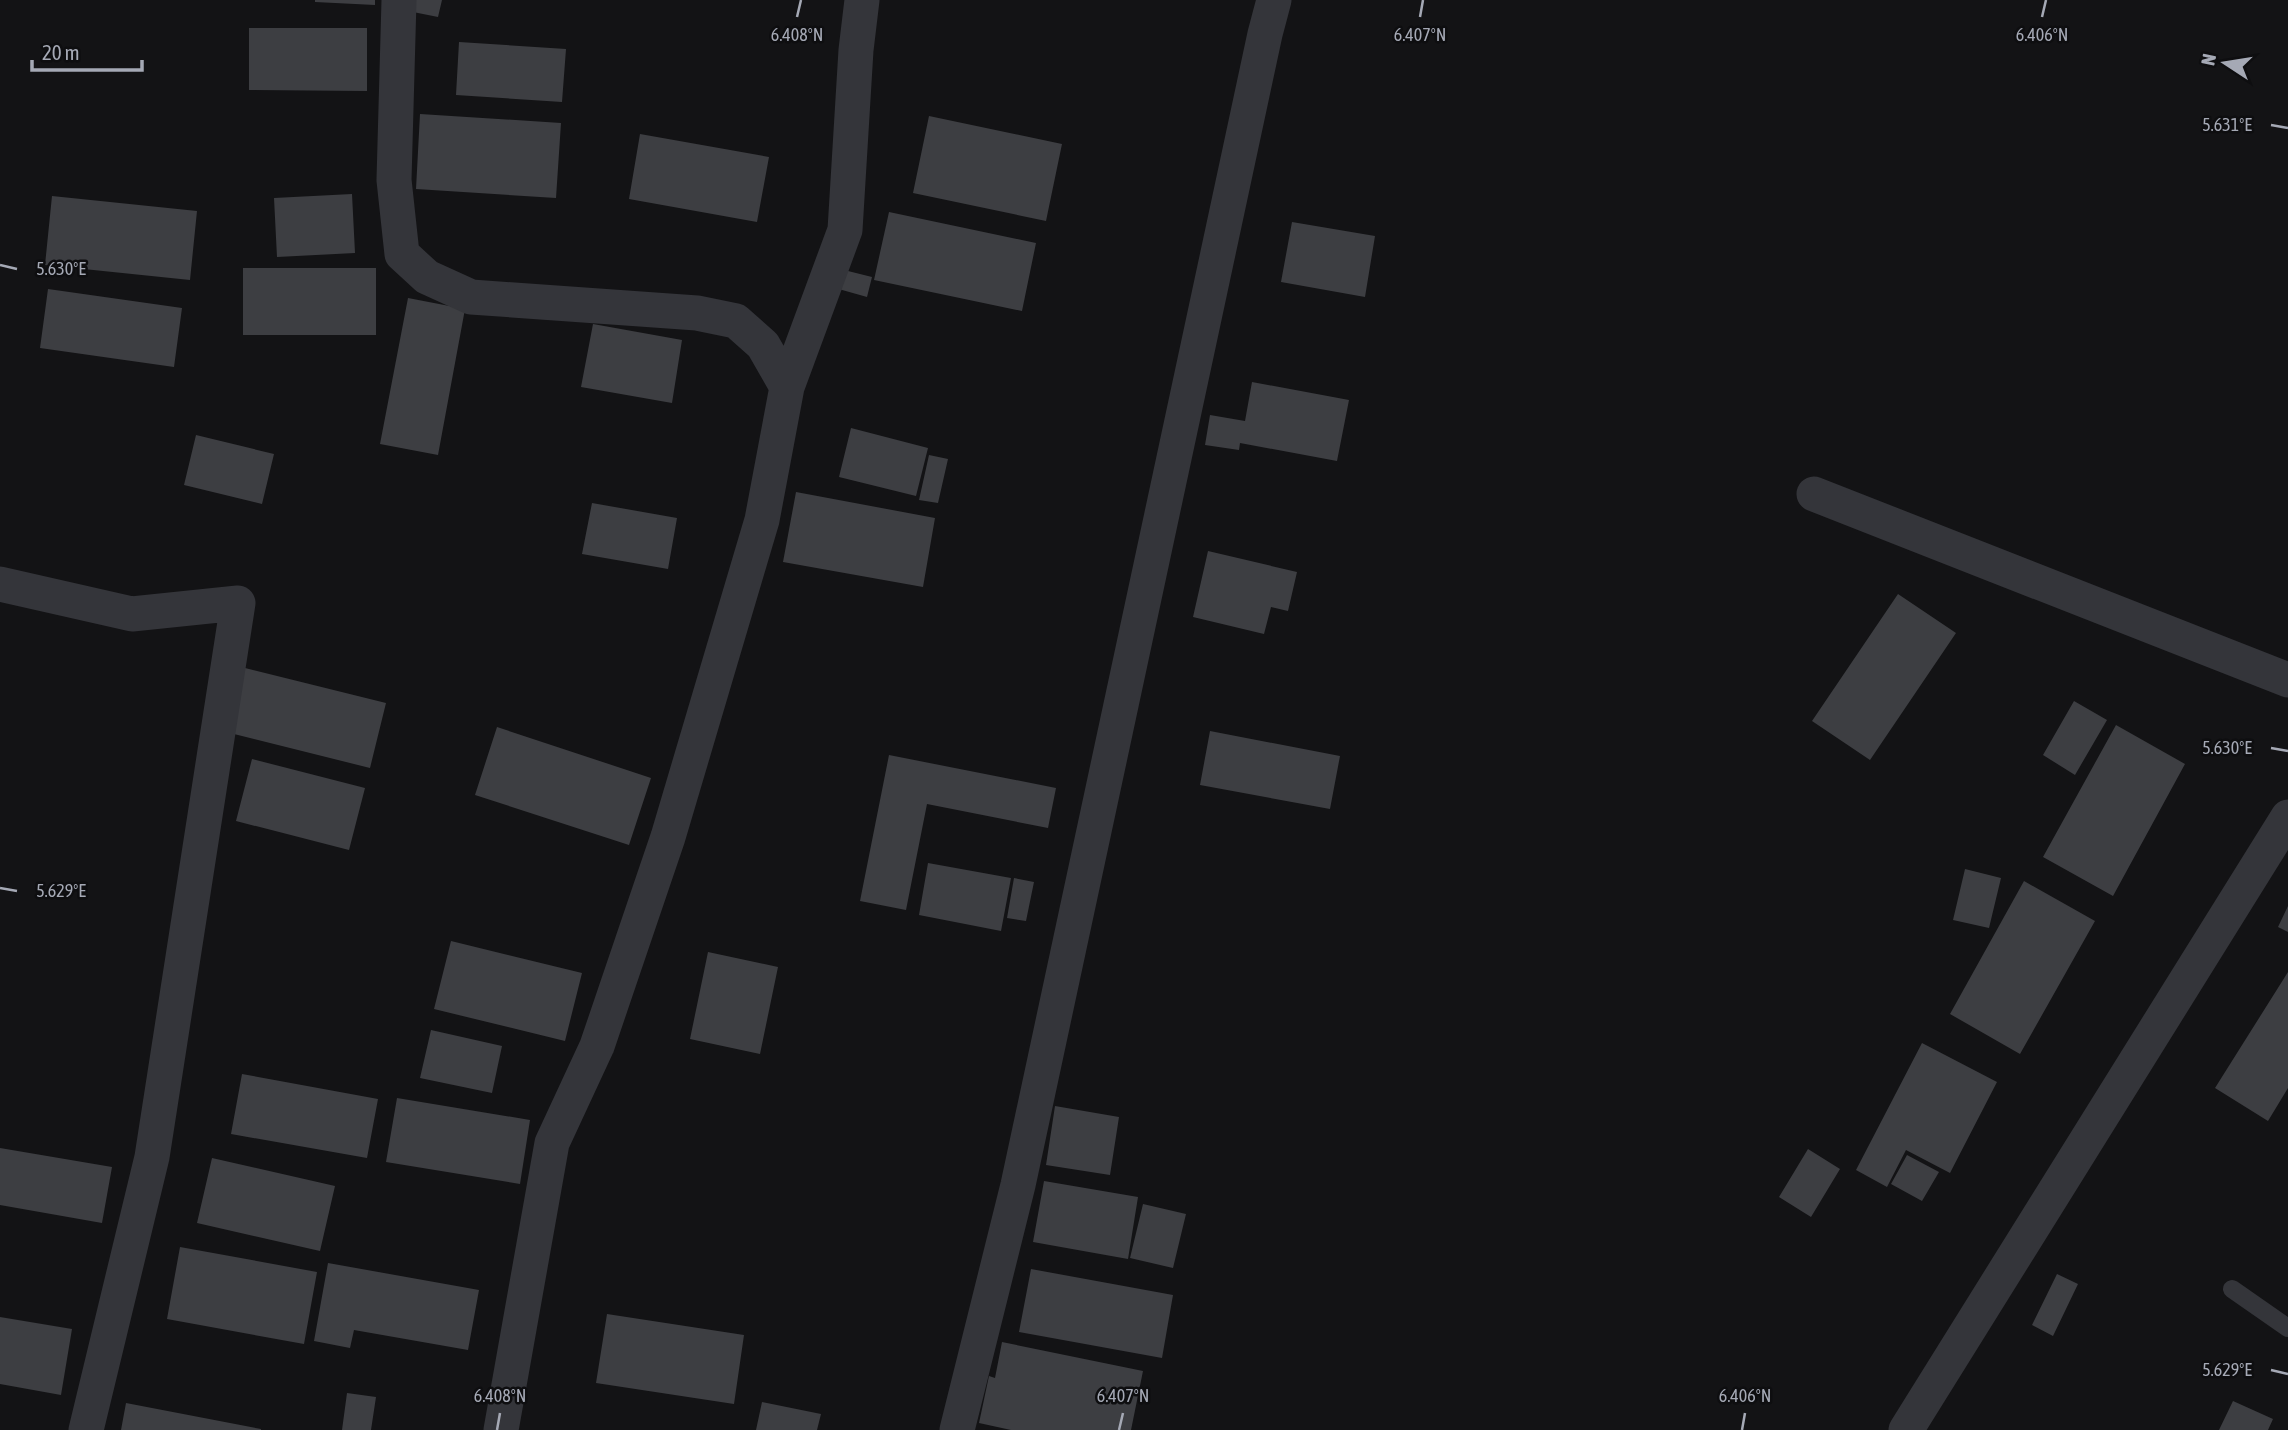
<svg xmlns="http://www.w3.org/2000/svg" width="2288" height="1430" viewBox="0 0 2288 1430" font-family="'Asap Condensed',sans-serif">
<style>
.building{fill:#3d3e42}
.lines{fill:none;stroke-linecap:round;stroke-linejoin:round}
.lane{stroke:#34353a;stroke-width:18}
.street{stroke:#34353a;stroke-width:35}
.ticks{fill:none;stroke:#a5a9b5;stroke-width:2.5}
.ticks-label{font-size:18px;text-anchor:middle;fill:#a5a9b5;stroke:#0e0e10;stroke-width:5;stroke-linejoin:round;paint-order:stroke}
</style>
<rect width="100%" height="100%" fill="#131315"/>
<path class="building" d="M315,0h60v5l-60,-3z
M410,0h32l-4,17 -30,-6z
M249,28h118v63l-118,-1z
M459,42l107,7 -4,53 -106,-7z
M420,114l141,9 -5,75 -140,-9z
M929,116l133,28 -16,77 -133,-28z
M640,134l129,23 -12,65 -128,-23z
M352,194l3,59 -78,4 -3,-59z
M52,196l145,15 -7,69 -145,-15z
M889,212l147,31 -14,68 -148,-31z
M1292,222l83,14 -10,61 -84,-15z
M832,267l40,10 -5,20 -39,-11z
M243,268h133v67h-133z
M48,289l134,19 -8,59 -134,-19z
M408,298l57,11 -27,146 -58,-11z
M593,324l89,16 -10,63 -91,-16z
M1252,382l97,18 -12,61 -97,-18 -1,7 -34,-5 5,-30 35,6z
M851,428l77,20 -12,48 -77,-19z
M196,435l78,19 -12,50 -78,-19z
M929,455l19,4 -10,44 -19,-3z
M796,492l139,26 -12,69 -140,-25z
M592,503l85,15 -9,51 -86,-15z
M1208,551l89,21 -9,39 -17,-4 -7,27 -71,-17z
M1898,594l58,39 -86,127 -58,-39z
M245,668l141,35 -16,65 -140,-35z
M2074,701l33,19 -32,55 -32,-20z
M2116,725l69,39 -72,132 -70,-39z
M497,727l154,51 -22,67 -154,-50z
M1210,731l130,25 -10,53 -130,-24z
M889,755l167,33 -8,40 -121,-24 -21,106 -46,-9z
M252,759l113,29 -16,62 -113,-29z
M928,863l83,15 -10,53 -82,-16z
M1965,869l36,9 -12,50 -36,-8z
M1014,878l20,4 -8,39 -19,-3z
M2024,881l71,40 -75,133 -70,-40z
M2288,906v26l-10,-5z
M451,941l131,32 -17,68 -131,-32z
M708,952l70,15 -18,87 -70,-15z
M2288,972v116l-20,33 -53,-33z
M431,1030l71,16 -10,47 -72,-15z
M1922,1043l75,39 -47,91 -44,-23 -19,37 -31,-17z
M242,1074l136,25 -11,59 -136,-24z
M397,1098l133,22 -10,64 -134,-22z
M1055,1106l64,11 -9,58 -64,-10z
M0,1148l112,19 -10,56 -102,-18z
M1808,1149l32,20 -29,48 -32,-20z
M1907,1155l32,17 -17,29 -31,-17z
M212,1158l123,28 -15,65 -123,-28z
M1044,1181l94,16 -10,62 -95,-17z
M1143,1204l43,10 -13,54 -43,-10z
M180,1247l137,25 -13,72 -137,-25z
M328,1263l151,27 -11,60 -114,-20 -4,18 -36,-7z
M1031,1269l142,26 -11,63 -143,-26z
M2057,1274l21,10 -25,52 -21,-11z
M607,1314l137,21 -10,69 -138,-21z
M0,1317l72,12 -11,66 -61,-11z
M1002,1342l141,29 -12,59h-120l-32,-7 10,-47 6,2z
M347,1393l29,4 -5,33h-29z
M2233,1401l40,18 -5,11h-49z
M762,1402l59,12 -4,16h-61z
M126,1403l135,26v1h-140z"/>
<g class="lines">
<path class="lane" d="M2232,1289l56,39"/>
<path class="street" d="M399,0l-5,180 8,74 25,23 44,20 226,16 39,8 27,24 24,42
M1814,494l474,186
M0,584l132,30 106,-11 -86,554 -66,273
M501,1430l51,-287 45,-97 71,-209 94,-317 25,-133 58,-157 11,-180 6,-50
M957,1430l61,-245 247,-1151 9,-34
M1906,1430l382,-613"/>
</g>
<path class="ticks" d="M797,17l4,-17M1420,17l3,-17M2042,17l4,-17M2271,125l17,3M0,265l17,4M2271,748l17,3M0,888l17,3M2271,1370l17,4M497,1430l3,-17M1119,1430l4,-17M1742,1430l3,-17"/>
<g class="ticks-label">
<text x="797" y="41">6.408°N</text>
<text x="1420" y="41">6.407°N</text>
<text x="2042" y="41">6.406°N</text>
<text x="2227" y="131">5.631°E</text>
<text x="61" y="275">5.630°E</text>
<text x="2227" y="754">5.630°E</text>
<text x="61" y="897">5.629°E</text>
<text x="2227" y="1376">5.629°E</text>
<text x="500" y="1402">6.408°N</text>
<text x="1123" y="1402">6.407°N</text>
<text x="1745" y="1402">6.406°N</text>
</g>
<g transform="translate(2225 63) rotate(282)" stroke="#0e0e10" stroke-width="5" paint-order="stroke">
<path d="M0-5L12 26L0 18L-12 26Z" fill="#a5a9b5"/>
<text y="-10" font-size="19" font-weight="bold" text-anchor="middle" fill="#a5a9b5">N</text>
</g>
<path d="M32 60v10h110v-10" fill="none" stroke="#a5a9b5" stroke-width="3.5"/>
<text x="42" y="60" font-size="21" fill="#a5a9b5" stroke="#0e0e10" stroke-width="5" paint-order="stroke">20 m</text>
</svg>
